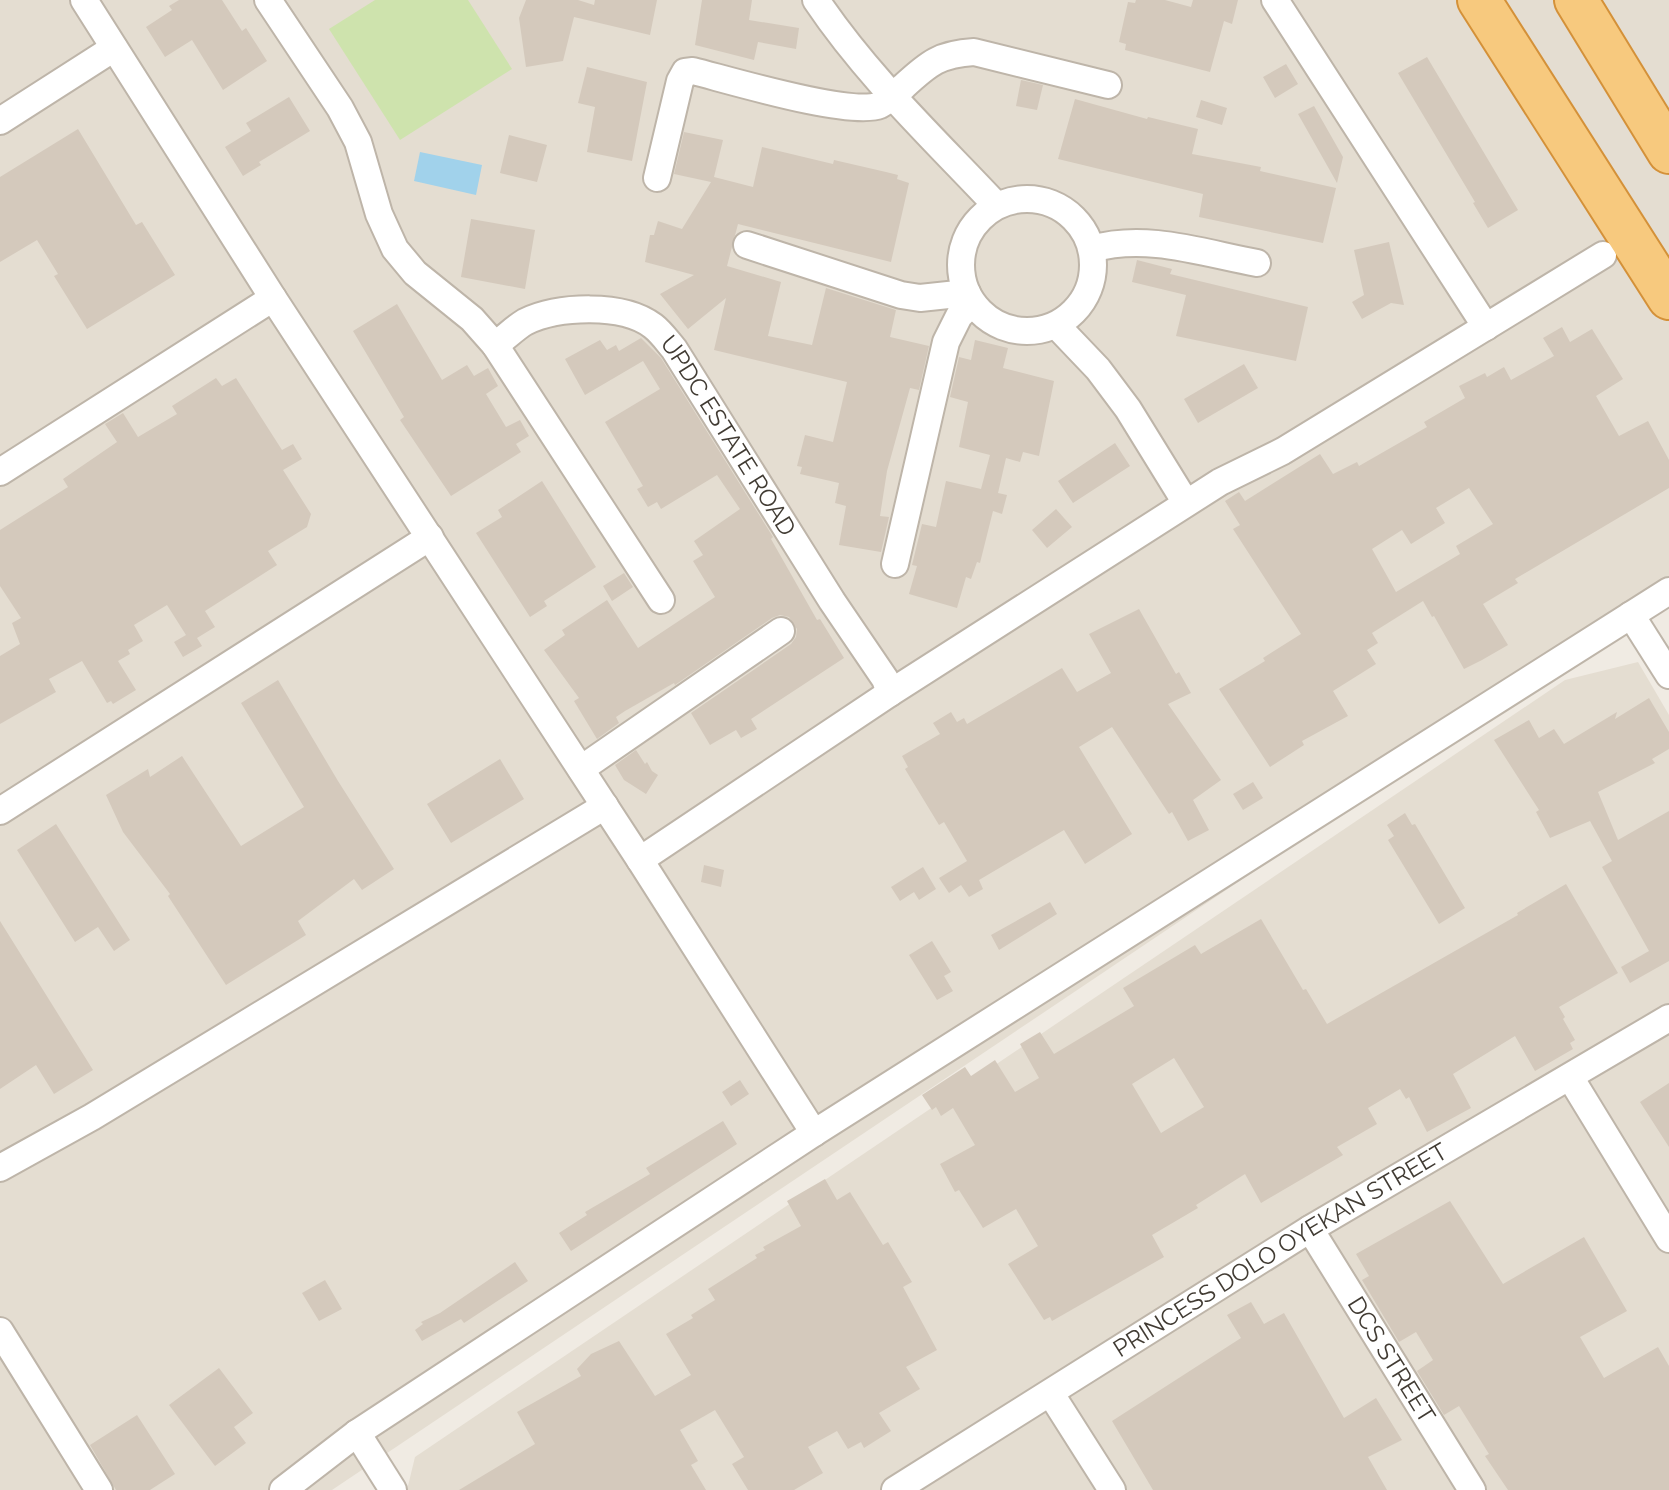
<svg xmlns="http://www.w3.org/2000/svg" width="1669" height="1490" viewBox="0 0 1669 1490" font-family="Raleway,sans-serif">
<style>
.residential{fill:#e4ddd1}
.green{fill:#cee3ad}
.water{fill:#a1d2eb}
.building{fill:#d4c9bc;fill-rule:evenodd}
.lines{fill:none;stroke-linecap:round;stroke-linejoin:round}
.minor-casing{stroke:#beb5a9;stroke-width:30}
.trunk-casing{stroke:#d49139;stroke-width:46}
.minor{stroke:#fff;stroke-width:26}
.trunk{stroke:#f7c97e;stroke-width:42}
.labels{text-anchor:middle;stroke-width:7;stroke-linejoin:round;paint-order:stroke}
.street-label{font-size:24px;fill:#413b33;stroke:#fff}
</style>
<rect width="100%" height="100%" fill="#f0ebe3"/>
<path class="residential" d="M0,0h1669v593l-1337,897h-332z
M1638,662l31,53v775h-1262l8,-33 1150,-777z"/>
<path class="green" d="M375,0h93l44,69 -112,71 -71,-111z"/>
<path class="water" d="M420,152l62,13 -6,30 -62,-14z"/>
<path class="building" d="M179,0h43l20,31 4,-3 21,33 -44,29 -31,-50 -27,17 -19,-30 26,-17 -3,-4z
M526,0h52l16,5 1,-5h62l-7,35 -76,-18 -11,44 -37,6 -7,-49z
M702,0h50l-3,20 50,8 -3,21 -38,-7 -4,18 -59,-15z
M1136,0h29l26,7 2,-7h45l-6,24 -8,-3 -14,51 -85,-22 1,-6 -7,-2 9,-40 7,1z
M1427,57l91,153 -30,18 -15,-25 2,-1 -77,-129z
M1286,64l12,20 -23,14 -12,-21z
M587,67l60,15 -15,79 -45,-9 8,-45 -17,-4z
M1021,80l22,5 -6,25 -21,-4z
M289,97l21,34 -51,31 2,3 -18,11 -18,-29 26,-16 -5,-8z
M1075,99l72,20 1,-2 50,12 -6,25 69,13 -1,4 76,17 -13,55 -124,-26 4,-23 -145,-35z
M1201,100l26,8 -5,17 -26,-8z
M1314,106l29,51 -6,26 -39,-69z
M78,129l58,96 6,-3 33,53 -88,54 -33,-53 4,-2 -21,-34 -37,22v-85z
M684,132l39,8 -9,37 39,10 9,-40 71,17 1,-4 52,12 12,3 -1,4 12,4 -18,79 -153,-38 -11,42 54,16 -13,54 44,9 14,-57 70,22 -6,27 39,9 -10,44 -9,-2 -23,83 -7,45 9,1 -8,35 -42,-7 7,-39 -11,-3 4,-20 -39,-9 2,-7 -5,-1 8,-31 28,7 14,-60 -133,-32 12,-52 -38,31 -28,-35 34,-19 -49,-13 5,-27h4l4,-14 24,8 29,-47 -37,-8z
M509,135l38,10 -10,37 -37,-9z
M471,219l64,11 -10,59 -64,-12z
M1389,242l15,63 -13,-2 -29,16 -10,-17 12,-7 -10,-45z
M1137,260l35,9 -2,5 138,33 -12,54 -120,-25 10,-41 -54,-13z
M397,304l45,76 25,-15 7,11 14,-8 10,18 -12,8 20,33 14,-7 9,16 -13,8 5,8 -70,44 -51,-76 4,-3 -51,-86z
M1562,327l8,15 22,-13 31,50 -27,17 23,40 29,-15 21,39v28l-154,91 3,4 -35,21 25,41 -26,15 -18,9 -30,-53 -2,1 -9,-16 -51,32 6,10 -11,7 9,14 -43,27 15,25 -46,25 2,4 -34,22 -51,-78 46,-28 -2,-3 38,-24 -68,-105 7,-4 -15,-24 14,-9 6,9 75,-47 13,20 24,-12 2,4 68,-39 -3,-5 41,-24 -6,-12 26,-13 2,4 17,-10 7,13 43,-24 -11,-18zM1469,488l24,36 -37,22 4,8 -64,38 -24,-43 30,-19 9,14 34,-21 -9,-15z
M641,338l20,20 112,179 -2,2 46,81 3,-1 24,39 -93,61 6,10 -16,9 -5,-8 -26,15 -19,-32 100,-69 5,-7 1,-8 -8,-12 -9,-2 -8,3 -97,67 -1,-2 -49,28 -9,6 3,6 -22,16 -23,-38 5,-3 -35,-48 21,-15 -3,-5 45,-30 31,48 77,-51 -22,-36 10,-6 -9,-14 46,-32 -23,-34 -56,34 -4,-7 -9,5 -11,-18 6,-3 -38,-64 55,-33 -17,-28 -58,34 -20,-36 35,-19 7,10 9,-5 3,6z
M975,340l33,8 -5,20 51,13 -15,75 -16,-4 -3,10 -14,-4 -8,35 9,2 -5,19 -9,-3 -13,52 -3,-1 -6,17 -5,-2 -9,31 -48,-14 8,-28 -5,-1 10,-41 14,3 10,-46 35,8 9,-34 -31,-8 9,-45 -18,-5 9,-40 12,3z
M1244,364l14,24 -60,35 -14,-24z
M216,378l6,8 14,-8 46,72 11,-6 9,15 -19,11 28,44 -4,13 -39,24 9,14 -72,46 10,16 -18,11 5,8 -19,11 -9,-15 12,-7 -19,-30 -33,20 9,16 -15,9 2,4 -12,7 18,29 -23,14 -2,-3 -4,2 -25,-42 -33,18 7,13 -56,32v-68l20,-12 -8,-21 9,-5 -21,-32v-56l68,-43 -5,-8 54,-37 -12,-18 18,-11 15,24 39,-23 -5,-8z
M1115,443l15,23 -57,37 -15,-22z
M542,481l54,86 -52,34 3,5 -17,11 -54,-84 26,-16 -4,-7z
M1056,509l16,18 -25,21 -15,-18z
M624,573l9,14 -21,14 -9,-15z
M1139,609l37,65 3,-2 12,21 -23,11 53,76 -28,20 16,30 -21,11 -16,-29 -3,2 -57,-87 -33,20 53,87 -47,30 -21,-34 -85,50 4,9 -14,8 -8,-12 -12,8 -10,-15 28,-17 -23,-39 -5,3 -34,-56 3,-2 -6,-11 38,-22 -7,-11 18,-11 6,10 7,-4 3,6 95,-56 15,24 34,-19 -22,-39z
M278,680l60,101 56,88 -32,21 -8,-11 -56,42 8,14 -80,50 -58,-89 2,-2 -47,-62 -17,-37 42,-26 2,8 32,-21 59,90 63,-39 -63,-104z
M1649,698l20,34v17l-17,10 3,4 -57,29 20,48 51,-29v150l-39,22 -9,-16 28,-16 -47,-84 10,-6 -22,-40 -40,17 -14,-26 3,-2 -45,-70 35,-20 10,18 15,-9 10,15 53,-32 -2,7z
M636,750l9,14 2,-2 5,9 6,4 -12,19 -22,-14 -9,-15z
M500,759l24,40 -73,44 -24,-39z
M1253,782l10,16 -20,12 -10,-16z
M1405,813l7,12 3,-1 50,84 -26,16 -51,-84 6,-4 -7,-11z
M56,824l74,116 -16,11 -16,-24 -23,15 -58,-92z
M704,865l20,5 -3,17 -20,-5z
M923,867l13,22 -17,11 -5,-8 -14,9 -9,-14z
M1566,884l52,89 -59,34 6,10 -2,2 12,21 -5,3 3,6 -38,22 -20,-35 -62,38 18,34 -44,24 -18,-35 -3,2 -6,-10 -32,19 9,16 -40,23 6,8 -82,48 -16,-29 -49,31 2,3 -46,27 12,22 -112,64 -2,-4 -6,3 -36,-56 30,-18 -22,-37 -33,19 -24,-38 -4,2 -15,-28 35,-19 -22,-37 -12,8 -5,-9 -4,3 -10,-15 43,-28 6,9 24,-16 20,32 24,-14 -19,-34 20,-12 14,22 80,-48 -11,-18 72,-43 6,9 60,-35 42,71 3,-1 21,35 191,-109 -1,-2zM1174,1058l30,49 -43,26 -29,-49z
M1050,902l7,12 -58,36 -8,-15z
M0,921l93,149 -39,24 -18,-29 -36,24z
M932,941l19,31 -7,4 9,15 -16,9 -28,-45z
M740,1080l9,14 -18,12 -9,-14z
M1669,1083v64l-29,-45z
M723,1121l14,23 -166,107 -12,-18 28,-18 -2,-3 65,-38 -4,-6z
M825,1179l12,21 13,-8 33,53 5,-3 24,40 -9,5 34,63 -31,17 14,22 -41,24 12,18 -27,17 -3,-6 -13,7 -11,-18 -29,16 15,26 -29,17h-46l-16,-26 12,-7 -29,-47 -35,20 18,31 -7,4 15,25h-247l76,-46 -18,-32 64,-36 -4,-7 14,-15 28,-13 36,55 36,-21 -25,-41 27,-16 -2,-3 24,-15 -7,-11 49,-31 -2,-3 10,-5 -2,-3 38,-21 -14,-25z
M1450,1201l53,83 81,-47 43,74 -47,26 24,41 54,-31 11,19v124h-161l-23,-34 4,-2 -30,-48 -15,9 -27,-44 16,-11 -17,-28 -17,10 -37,-62 7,-4 -13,-22z
M515,1262l13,19 -64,42 -3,-4 -39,22 -7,-11 8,-6 -2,-2 19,-9z
M325,1280l17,29 -23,12 -17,-28z
M1251,1302l13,22 20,-11 60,105 32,-20 26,42 -34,17 19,33h-234l-41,-69 129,-83 -14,-23z
M219,1368l34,45 -19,14 12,16 -31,23 -46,-61z
M137,1415l38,59 -25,16h-34l-26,-45z"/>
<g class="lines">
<g class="minor-casing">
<g id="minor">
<path d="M84,0l189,298 367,562 174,273"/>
<path d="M268,0l72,108 18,34 21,72 16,35 20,24 57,46 23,26 166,255"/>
<path d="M816,0c51,76 118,139 180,205"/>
<path d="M1275,0l211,327"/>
<path d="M0,121l114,-73"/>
<path d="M657,178l23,-97 5,-9 8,-1c36,9 158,46 187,34 9,-5 17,-12 24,-19 25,-23 36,-32 70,-34l134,33"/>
<circle cx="1027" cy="265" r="66"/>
<path d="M747,245l154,50 19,3 47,-5"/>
<path d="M1092,249c54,-16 111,4 165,14"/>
<path d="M1057,326l41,43 30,40 58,94"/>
<path id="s1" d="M495,345c10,-7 20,-17 30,-23 33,-16 98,-19 128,4 8,6 15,16 21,23l158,252 53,78 5,14"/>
<path d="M0,472l273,-174"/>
<path d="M895,564l51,-222 13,-26 13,-13"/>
<path d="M1631,615l38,60"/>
<path d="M581,769l200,-138"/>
<path d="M0,811l430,-274"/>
<path d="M640,860l250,-167 330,-211 63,-31 320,-196"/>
<path d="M1570,1077l99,162"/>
<path d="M0,1168l92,-51 513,-311"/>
<path id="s2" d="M1310,1229l162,261"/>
<path d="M0,1331l99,159"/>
<path d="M1051,1394l61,96"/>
<path d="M357,1433l36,57"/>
<path d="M283,1490l74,-57 457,-300 855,-542"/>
<path id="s3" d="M895,1490l415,-261 359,-211"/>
</g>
</g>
<g class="trunk-casing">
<path id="trunk" d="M1479,0l190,298
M1576,0l93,152"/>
</g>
<use href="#minor" class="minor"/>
<use href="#trunk" class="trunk"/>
</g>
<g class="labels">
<g class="street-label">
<text dy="8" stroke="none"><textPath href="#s1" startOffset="304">UPDC ESTATE ROAD</textPath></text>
<text dy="8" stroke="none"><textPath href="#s3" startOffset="454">PRINCESS DOLO OYEKAN STREET</textPath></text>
<text dy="8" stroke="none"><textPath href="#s2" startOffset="154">DCS STREET</textPath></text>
</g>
</g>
</svg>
